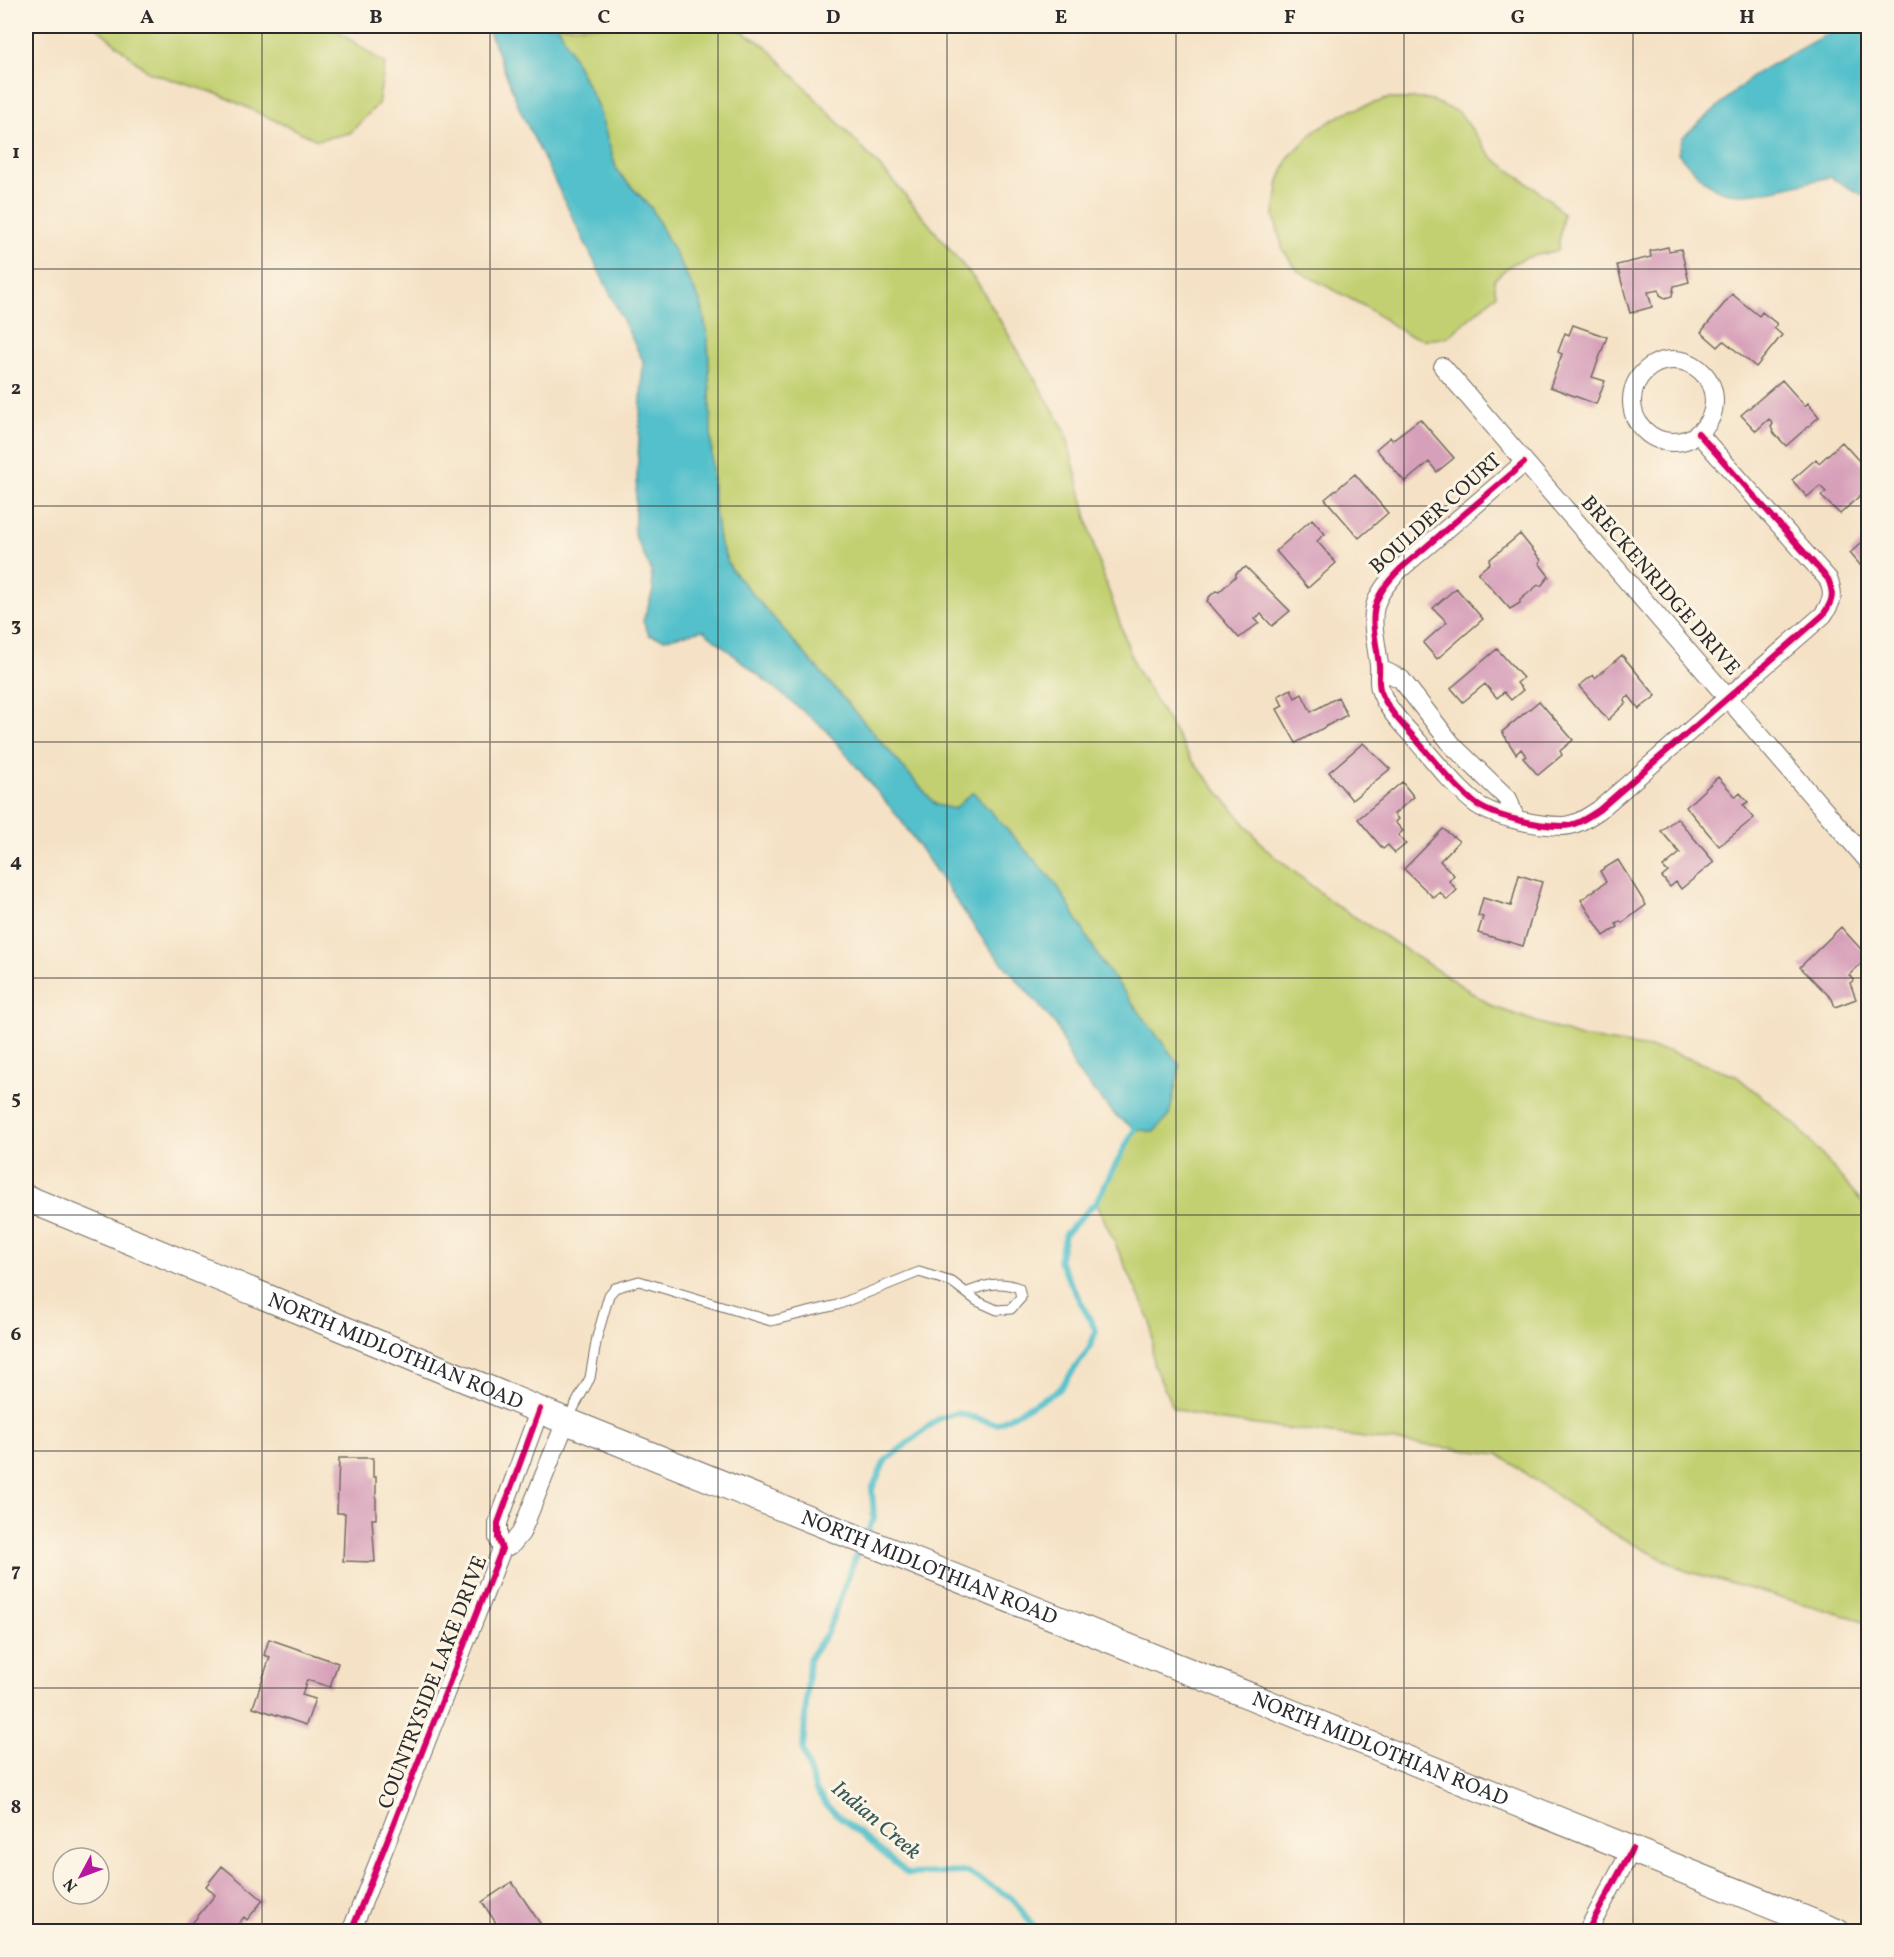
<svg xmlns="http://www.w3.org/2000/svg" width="1894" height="1957" viewBox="0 0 1894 1957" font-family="Vollkorn,serif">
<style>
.green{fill:#c3d071;stroke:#777e4e;stroke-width:1.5}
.water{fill:#52c0cb;stroke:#3e767b;stroke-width:1.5}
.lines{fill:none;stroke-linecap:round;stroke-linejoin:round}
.stream{stroke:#52c0cb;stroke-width:6}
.building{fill:#d7a0ba}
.service-casing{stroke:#726b61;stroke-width:11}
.minor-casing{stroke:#726b61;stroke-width:20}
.secondary-casing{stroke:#726b61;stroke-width:28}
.service{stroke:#fff;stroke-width:9}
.minor{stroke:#fff;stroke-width:18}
.secondary{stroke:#fff;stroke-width:26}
.cycleway-casing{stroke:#fcf5e5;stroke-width:10}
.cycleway{stroke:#d6006c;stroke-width:6}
.grid{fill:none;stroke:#2b2b2b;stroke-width:1.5;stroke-opacity:0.55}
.labels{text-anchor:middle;stroke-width:6;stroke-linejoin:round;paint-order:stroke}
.street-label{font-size:21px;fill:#2b2b2b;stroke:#fcf5e5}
.water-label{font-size:22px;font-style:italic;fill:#37585b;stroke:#fcf5e5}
.neatline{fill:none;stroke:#2b2b2b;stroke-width:2}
.grid-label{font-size:20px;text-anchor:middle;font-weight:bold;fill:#2b2b2b}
</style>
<rect width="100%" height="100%" fill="#fcf5e5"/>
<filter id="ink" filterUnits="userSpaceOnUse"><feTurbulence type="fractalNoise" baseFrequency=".0167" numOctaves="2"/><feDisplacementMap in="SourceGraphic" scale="12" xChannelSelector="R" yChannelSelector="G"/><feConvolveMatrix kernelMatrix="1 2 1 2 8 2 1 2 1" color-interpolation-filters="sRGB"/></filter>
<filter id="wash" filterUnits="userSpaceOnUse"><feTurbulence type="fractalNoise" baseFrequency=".008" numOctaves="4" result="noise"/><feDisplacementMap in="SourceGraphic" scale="24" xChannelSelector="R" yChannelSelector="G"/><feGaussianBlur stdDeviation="1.35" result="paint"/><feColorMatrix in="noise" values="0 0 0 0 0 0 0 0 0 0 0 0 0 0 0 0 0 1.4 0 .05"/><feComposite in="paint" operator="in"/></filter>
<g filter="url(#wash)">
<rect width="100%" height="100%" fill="#f5e2c6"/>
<path class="green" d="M95,26h236l54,38 -7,40 -28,29 -33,7 -97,-45 -72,-23z
M558,26h175l33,20 129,137 84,102 86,145 31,124 39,113 56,92 75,90 67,54 161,104 86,30 88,14 67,24 62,51 71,83v413l-182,-51 -83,-43 -105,-74 -283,-34 -42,-12 -20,-44 -2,-42 -55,-120 39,-73 19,3 25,-66 -76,-102 -149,-155 -18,-4 -205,-236 -12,-28 -6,-46 -5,-157 -7,-35 -49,-94 -35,-38 -19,-64z
M1387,99h41l32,14 32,44 57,42 14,15 -5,36c-31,9 -39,4 -64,30l2,15 -48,42 -22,3 -20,-6 -42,-28 -66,-35 -15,-21 -9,-35 5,-34 10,-24 28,-28 30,-17z"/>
<path class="water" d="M487,26h71l40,81 19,64 35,38 49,94 7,35 5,157 6,46 12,28 205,236 18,4 19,-17 84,93 46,79 77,102 -11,50 -15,16 -19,-3 -20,-14 -40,-46 -19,-44 -69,-80 -87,-126 -74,-89 -123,-100 -38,9 -16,-4 -6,-14 10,-30 -2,-21 -17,-36 9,-173 -123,-251z
M1841,26h27v172l-38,-21c-29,6 -78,22 -106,15 -16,-4 -36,-27 -46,-39l5,-16 72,-63z"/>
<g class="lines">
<path class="stream" d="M868,1530l6,-11 -2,-30 13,-28 53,-42 19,-6 40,11 62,-34 30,-41 7,-18 -37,-70 6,-27 31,-32 39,-73
M858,1550l-30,81 -19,29 -6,91 13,40 12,16 80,67 59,-2 45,26 26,34"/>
</g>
<g id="blocks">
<path class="building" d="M1668,247l1,4 12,-2 8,33 -15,4 -2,10 -7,2 -5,-3 -1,-5 -11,2 4,15 -22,6 -13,-48 34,-8 -1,-6z
M1732,294l27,22 3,-4 15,12 -3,4 8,7 -26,32 -32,-26 -6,6 -17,-15z
M1573,325l34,12 -15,40 13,4 -9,23 -46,-17 12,-33 -4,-2 7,-19 4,2z
M1782,380l23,26 3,-3 11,14 -33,29 -12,-13 -3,-6 2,-3 -4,-5 -13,12 -15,-16z
M1420,419l34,39 -17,14 -8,-10 -24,20 -29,-33 14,-12 2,3z
M1842,442l26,29v17l-28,26 -19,-18 5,-4 -6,-6 -13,11 -15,-17 24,-21 3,4z
M1355,474l33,39 -29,25 -34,-39z
M1312,519l13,15 -8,7 19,22 -28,25 -32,-37z
M1520,534l21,26 -2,3 10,13 -8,10 -3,-1 -18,15v3l-10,6 -32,-36 12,-10 -1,-3z
M1868,537v31l-3,3 -15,-18z
M1246,567l44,44 -18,15 -11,-12 -6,5 4,4 -20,15 -32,-37 3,-5 6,-5 3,1 17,-16v-3z
M1456,588l27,31 -46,40 -14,-16 24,-21 -14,-14z
M1497,649l26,29 -6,5 6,7 -12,10 -7,-8 -7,6 -12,-14 -22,18 -12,-14z
M1622,655l34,41 -17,13 -10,-13 -5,4 2,3 -18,17 -29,-34 14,-11 2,3z
M1291,689l4,9 7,-4 9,18 27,-15 9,18 -51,28 -19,-34 6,-3 -5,-10z
M1539,701l34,39 -13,11 2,4 -24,20 -15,-17 3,-2 -5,-7 -5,5 -14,-22z
M1363,743l27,26 -38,31 -23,-28z
M1718,777l18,20 4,-4 8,9 -5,3 11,13 -35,28 -33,-39z
M1402,782l12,15 -20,17 4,5 -3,3 8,9 -5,4 8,9 -11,9 -7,-8 -5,4 -25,-30z
M1677,818l37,44 -33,27 -5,-7 -6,5 -8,-10 6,-5 -5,-5 17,-14 -19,-22z
M1443,829l16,12 -19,20 14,14 -5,6 8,9 -10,10 -7,-8 -6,6 -30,-29z
M1618,860l28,45 -24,18 -2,-2 -4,3 2,3 -14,9 -23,-36 25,-18 -6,-11z
M1519,875l23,7 -19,64 -45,-13 5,-16 -5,-1 5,-18 28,8z
M1841,927l27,30 -19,18 5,5 -4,3 6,16 -21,8 -3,-8 -32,-32z
M339,1458h34v19h3v42h-4l3,43 -32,-1 2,-48h-8z
M269,1639l69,24 -8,24 -23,-7 -5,15 13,4 -9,26 -53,-18 17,-50 -6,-2z
M222,1866l41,34 -16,20 -3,-3 -12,15h-47l30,-37 -9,-9z
M512,1882l34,50h-44l-20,-30z"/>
</g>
</g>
<g filter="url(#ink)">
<use href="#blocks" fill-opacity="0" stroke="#726b61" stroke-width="1.5"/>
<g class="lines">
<g class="service-casing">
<path id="service" d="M567,1420l23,-42 7,-41 12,-42 6,-7 24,-7 132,40 66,-16 82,-33 33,10 25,19 20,9 14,-1 10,-11 -2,-10c-20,-8 -33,-3 -51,4"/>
</g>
<g class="minor-casing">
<path id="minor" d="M1632 401a41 41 0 1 1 82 0a41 41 0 1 1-82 0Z
M1443,367l425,494
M1524,463l-124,106c-36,36 -27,50 -21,96 1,9 -2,18 2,27 7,19 25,36 38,51 17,20 35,43 56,60 18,14 64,23 87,23 14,0 26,-9 37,-16l224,-195c9,-13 12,-20 5,-36l-130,-146
M1380,669l21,10 52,67 55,53 7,19
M502,1549l10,-5 9,-11 45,-112
M351,1932l151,-383 -4,-11v-15l42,-114
M1587,1932l45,-83"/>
</g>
<g class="secondary-casing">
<g id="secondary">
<path id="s1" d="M26,1198l540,223 1271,511"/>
</g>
</g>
<use href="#service" class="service"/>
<use href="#minor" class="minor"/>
<use href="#secondary" class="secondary"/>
<g class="cycleway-casing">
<path id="cycleway" d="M1524,463l-124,106c-36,36 -27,50 -21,96 1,9 -2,18 2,27 7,19 25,36 38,51 17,20 35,43 56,60 18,14 64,23 87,23 14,0 26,-9 37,-16l224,-195c9,-13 12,-20 5,-36l-130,-146
M351,1932l151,-383 -4,-11v-15l42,-114
M1587,1932l45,-83"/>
</g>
<use href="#cycleway" class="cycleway"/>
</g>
</g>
<path class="grid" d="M262,26v1906M490,26v1906M718,26v1906M947,26v1906M1176,26v1906M1404,26v1906M1633,26v1906M26,269h1842M26,506h1842M26,742h1842M26,978h1842M26,1215h1842M26,1451h1842M26,1688h1842"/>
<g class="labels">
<g class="street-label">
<text transform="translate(1435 513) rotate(-42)" y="7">BOULDER COURT</text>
<text transform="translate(1661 585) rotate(49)" y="7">BRECKENRIDGE DRIVE</text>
<text dy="7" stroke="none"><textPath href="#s1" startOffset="400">NORTH MIDLOTHIAN ROAD</textPath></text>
<text dy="7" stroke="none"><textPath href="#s1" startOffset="976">NORTH MIDLOTHIAN ROAD</textPath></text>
<text transform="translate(432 1682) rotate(-69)" y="7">COUNTRYSIDE LAKE DRIVE</text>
<text dy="7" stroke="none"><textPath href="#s1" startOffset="1462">NORTH MIDLOTHIAN ROAD</textPath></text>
</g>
<g class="water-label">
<text transform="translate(877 1819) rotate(40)" y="8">Indian Creek</text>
</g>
</g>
<rect width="1894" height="1957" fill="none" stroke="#fcf5e5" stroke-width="66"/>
<g transform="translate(81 1876) rotate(229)"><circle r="28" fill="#fcf5e5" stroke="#a8a49b" stroke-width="1.5"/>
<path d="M0-4.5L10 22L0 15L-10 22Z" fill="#b5179e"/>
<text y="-9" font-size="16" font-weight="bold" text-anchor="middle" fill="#2b2b2b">N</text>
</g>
<rect x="33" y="33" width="1828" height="1891" class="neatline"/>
<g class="grid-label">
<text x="147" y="23">A</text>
<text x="376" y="23">B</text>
<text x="604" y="23">C</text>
<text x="833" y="23">D</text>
<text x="1061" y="23">E</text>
<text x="1290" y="23">F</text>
<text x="1518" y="23">G</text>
<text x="1747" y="23">H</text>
<text x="16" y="158">1</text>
<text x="16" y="394">2</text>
<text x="16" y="631">3</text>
<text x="16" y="867">4</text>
<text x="16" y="1104">5</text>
<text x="16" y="1340">6</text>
<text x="16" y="1576">7</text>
<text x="16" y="1813">8</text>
</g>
</svg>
